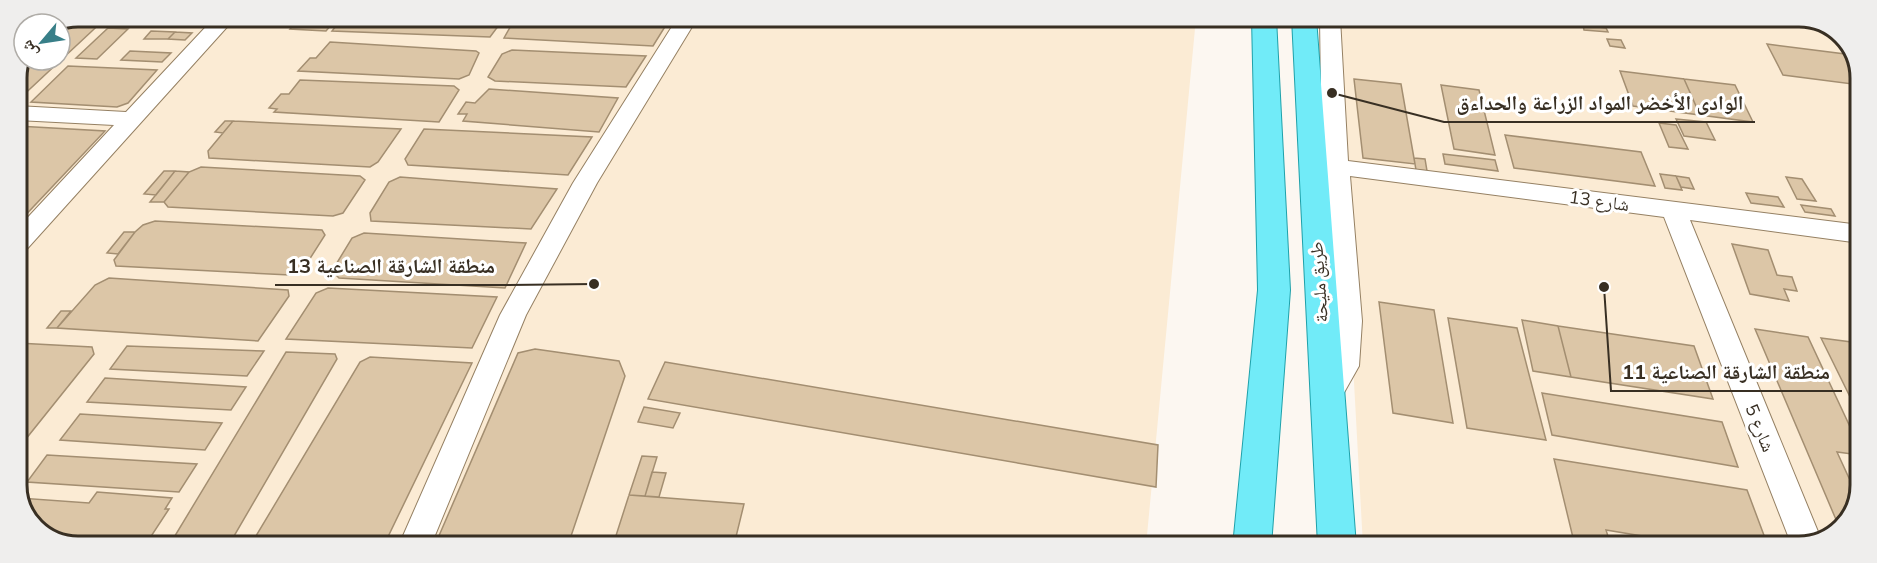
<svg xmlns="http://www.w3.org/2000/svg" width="1877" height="563" viewBox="0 0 1877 563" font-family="Mulish,'Noto Naskh Arabic',sans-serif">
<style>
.built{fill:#fbebd4}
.building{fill:#dcc6a7;stroke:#a38e71;stroke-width:1.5}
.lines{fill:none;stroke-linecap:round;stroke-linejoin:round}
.minor-casing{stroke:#958063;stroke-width:2}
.major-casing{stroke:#1fa1aa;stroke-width:2}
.minor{fill:#fff;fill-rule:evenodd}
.major{fill:#71ebf8;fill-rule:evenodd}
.labels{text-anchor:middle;stroke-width:6;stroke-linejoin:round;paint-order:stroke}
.street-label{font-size:18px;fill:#382f23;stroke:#fff}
.rim{fill:none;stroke:#382f23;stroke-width:3}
.leader{fill:none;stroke:#382f23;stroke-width:2}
.callout-dot{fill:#382f23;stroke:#fff;stroke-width:2}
.callout-label{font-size:20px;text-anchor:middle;font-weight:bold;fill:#382f23;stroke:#fff;stroke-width:6;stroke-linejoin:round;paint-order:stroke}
</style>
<rect width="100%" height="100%" fill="#fcf7f1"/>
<path class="built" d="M78,17l1118,1 -50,528 -1084,-2 -33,-21 -12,-34v-411l7,-18h36v-36z
M1334,18l481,1 30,19 15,36 -2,427 -21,33 -38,12h-436z"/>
<path class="building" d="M78,16l29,1 -90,84v-23l7,-18h36v-36z
M245,17h36l-5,6 -9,3 -30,-1z
M300,17h38l-12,14 -36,-2z
M343,17h162l-15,20 -158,-6z
M523,17h148l-18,29 -149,-8 9,-16z
M1769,19h46l9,5z
M1583,25l23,3 2,4 -24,-2z
M108,28l20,1 -31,30 -21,-1z
M151,31l24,1 -7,7h-24z
M175,32l17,1 -7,7 -17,-1z
M1607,39l14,1 4,8 -15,-2z
M330,42l146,9 3,2 -10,22 -10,4 -161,-8 12,-13h6z
M1767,44l86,11 7,19v11l-77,-10z
M512,50l134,6 -20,31 -131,-6 -7,-4 14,-23z
M130,51l41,2 -9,9 -41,-2z
M68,66l89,4 -29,33 -11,4 -86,-5z
M1620,71l64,8 16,36 -67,-9z
M1354,79l47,5 14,80 -52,-6z
M1684,79l51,6 18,37 -53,-7z
M300,80l154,6 5,4 -20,32 -165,-10 3,-3 -8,-1 12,-14h8z
M1441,85l38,5 16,65 -41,-6z
M489,89l129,9 -19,34 -136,-11 4,-7h-9l8,-12 9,1z
M1676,119l30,3 9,18 -31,-4z
M225,121h8l-10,12 -8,-1z
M233,121l168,8 -23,33 -8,5 -161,-9 -1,-7z
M1659,123l17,2 12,24 -19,-2z
M17,126l88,5 -88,93z
M424,129l168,8 -24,38 -160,-10 -3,-6z
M1505,135l136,17 14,34 -141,-18z
M1443,154l52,6 3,11 -53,-7z
M1414,158l11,1 2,12 -11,-1z
M201,167l159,9 5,4 -22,33 -10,3 -165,-9 -4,-5 25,-30z
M164,171h11l-19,24 -12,-1z
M175,171l14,1 -25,30h-14z
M1660,174l16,2 6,14 -17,-2z
M1676,176l13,2 5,11 -13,-2z
M400,177l157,12 -26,40 -160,-8 -1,-8 19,-31z
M1786,177l16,2 14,22 -19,-2z
M1746,193l32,4 6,10 -33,-4z
M1801,205l30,4 4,7 -30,-4z
M155,221l167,9 3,5 -23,36 -12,4 -174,-9 -2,-6 21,-28 8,-7z
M124,232h11l-17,22 -11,-1z
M364,233l162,10 -21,45 -166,-10 -7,-7 20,-33z
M1732,244l36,6 9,25 15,2 5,14 -13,-2 5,12 -39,-7z
M109,278l179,12 1,6 -31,45 -201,-13 38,-43z
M328,288l169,9 -25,51 -186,-9 30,-46z
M1379,302l55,8 19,113 -60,-10z
M61,311h10l-14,17h-10z
M1448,318l69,10 29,112 -79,-12z
M1522,320l36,6 13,51 -38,-6z
M1558,326l136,20 19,53 -142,-22z
M1755,329l53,8 51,109v9l-22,-3 12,26 9,2v21l-18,28z
M1821,338l38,5v72z
M17,343l75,4 2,7 -77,96z
M127,346l137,5 -17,25 -137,-7z
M535,349l84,12 6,15 -57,169h-133l83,-192z
M286,352l49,2 2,5 -107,184 -60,1z
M370,357l102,6 -88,182h-130l-1,-4 107,-179z
M665,362l493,83 -2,42 -508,-88z
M105,378l141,9 -15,23 -144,-8z
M1542,393l180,29 16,45 -186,-32z
M644,407l36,6 -7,15 -35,-6z
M80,414l142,9 -17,27 -145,-10z
M47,455l150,9 -18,28 -152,-10z
M642,456l15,1 -12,39 -16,-1z
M1554,459l193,31 21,56h-66l-96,-16 5,16h-36z
M652,472l14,1 -7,24 -14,-1z
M97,492l75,6 -7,11h4l-23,35 -93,-5 -24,-16 -9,-25 69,5z
M629,495l115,9 -10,41h-121z"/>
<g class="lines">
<g class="minor-casing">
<path id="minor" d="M215,17h21l-210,233 -9,3v-24l97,-104 -97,-5v-14l109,6z
M678,17h20l-101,166 -71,132 -95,230h-32l101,-230 73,-132z
M1320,18h20l8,143 512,64v18l-170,-23 131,319 -29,7 -128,-329 -314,-41 12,145 -3,45 -22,39 -10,3 -10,-3 -4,-8 18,-32 5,-44 -15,-226z"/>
</g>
<g class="major-casing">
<path id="major" d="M1252,18h24l14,272 -19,256h-38l25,-256z
M1292,18h24l40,528h-38z"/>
</g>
<use href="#minor" class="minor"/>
<use href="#major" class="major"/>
</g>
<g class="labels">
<g class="street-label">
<text transform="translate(1599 201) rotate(8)" y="6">شارع 13</text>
<text transform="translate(1319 282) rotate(-94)" y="6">طريق مليحة</text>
<text transform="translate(1760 428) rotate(68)" y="6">شارع 5</text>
</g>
</g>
<path d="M0 0H1877V563H0ZM78 27H1799A51 51 0 0 1 1850 78V485A51 51 0 0 1 1799 536H78A51 51 0 0 1 27 485V78A51 51 0 0 1 78 27Z" fill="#efeeed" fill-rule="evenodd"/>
<path class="rim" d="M78 27H1799A51 51 0 0 1 1850 78V485A51 51 0 0 1 1799 536H78A51 51 0 0 1 27 485V78A51 51 0 0 1 78 27Z"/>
<path class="leader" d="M1332 93L1444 122H1755M594 284L507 285H275M1604 287L1611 391H1842"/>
<g class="callout-dot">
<circle cx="1332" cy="93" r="6"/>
<circle cx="594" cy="284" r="6"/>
<circle cx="1604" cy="287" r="6"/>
</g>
<g class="callout-label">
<text x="1600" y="110">الوادى الأخضر المواد الزراعة والحداءق</text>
<text x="391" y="273">منطقة الشارقة الصناعية 13</text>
<text x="1726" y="379">منطقة الشارقة الصناعية 11</text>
</g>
<g transform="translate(42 42) rotate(241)"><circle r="28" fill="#ffffff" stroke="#afaca7" stroke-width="1.5"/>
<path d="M0-4.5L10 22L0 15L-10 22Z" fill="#387f88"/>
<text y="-9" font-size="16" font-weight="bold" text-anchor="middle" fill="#382f23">ش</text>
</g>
</svg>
